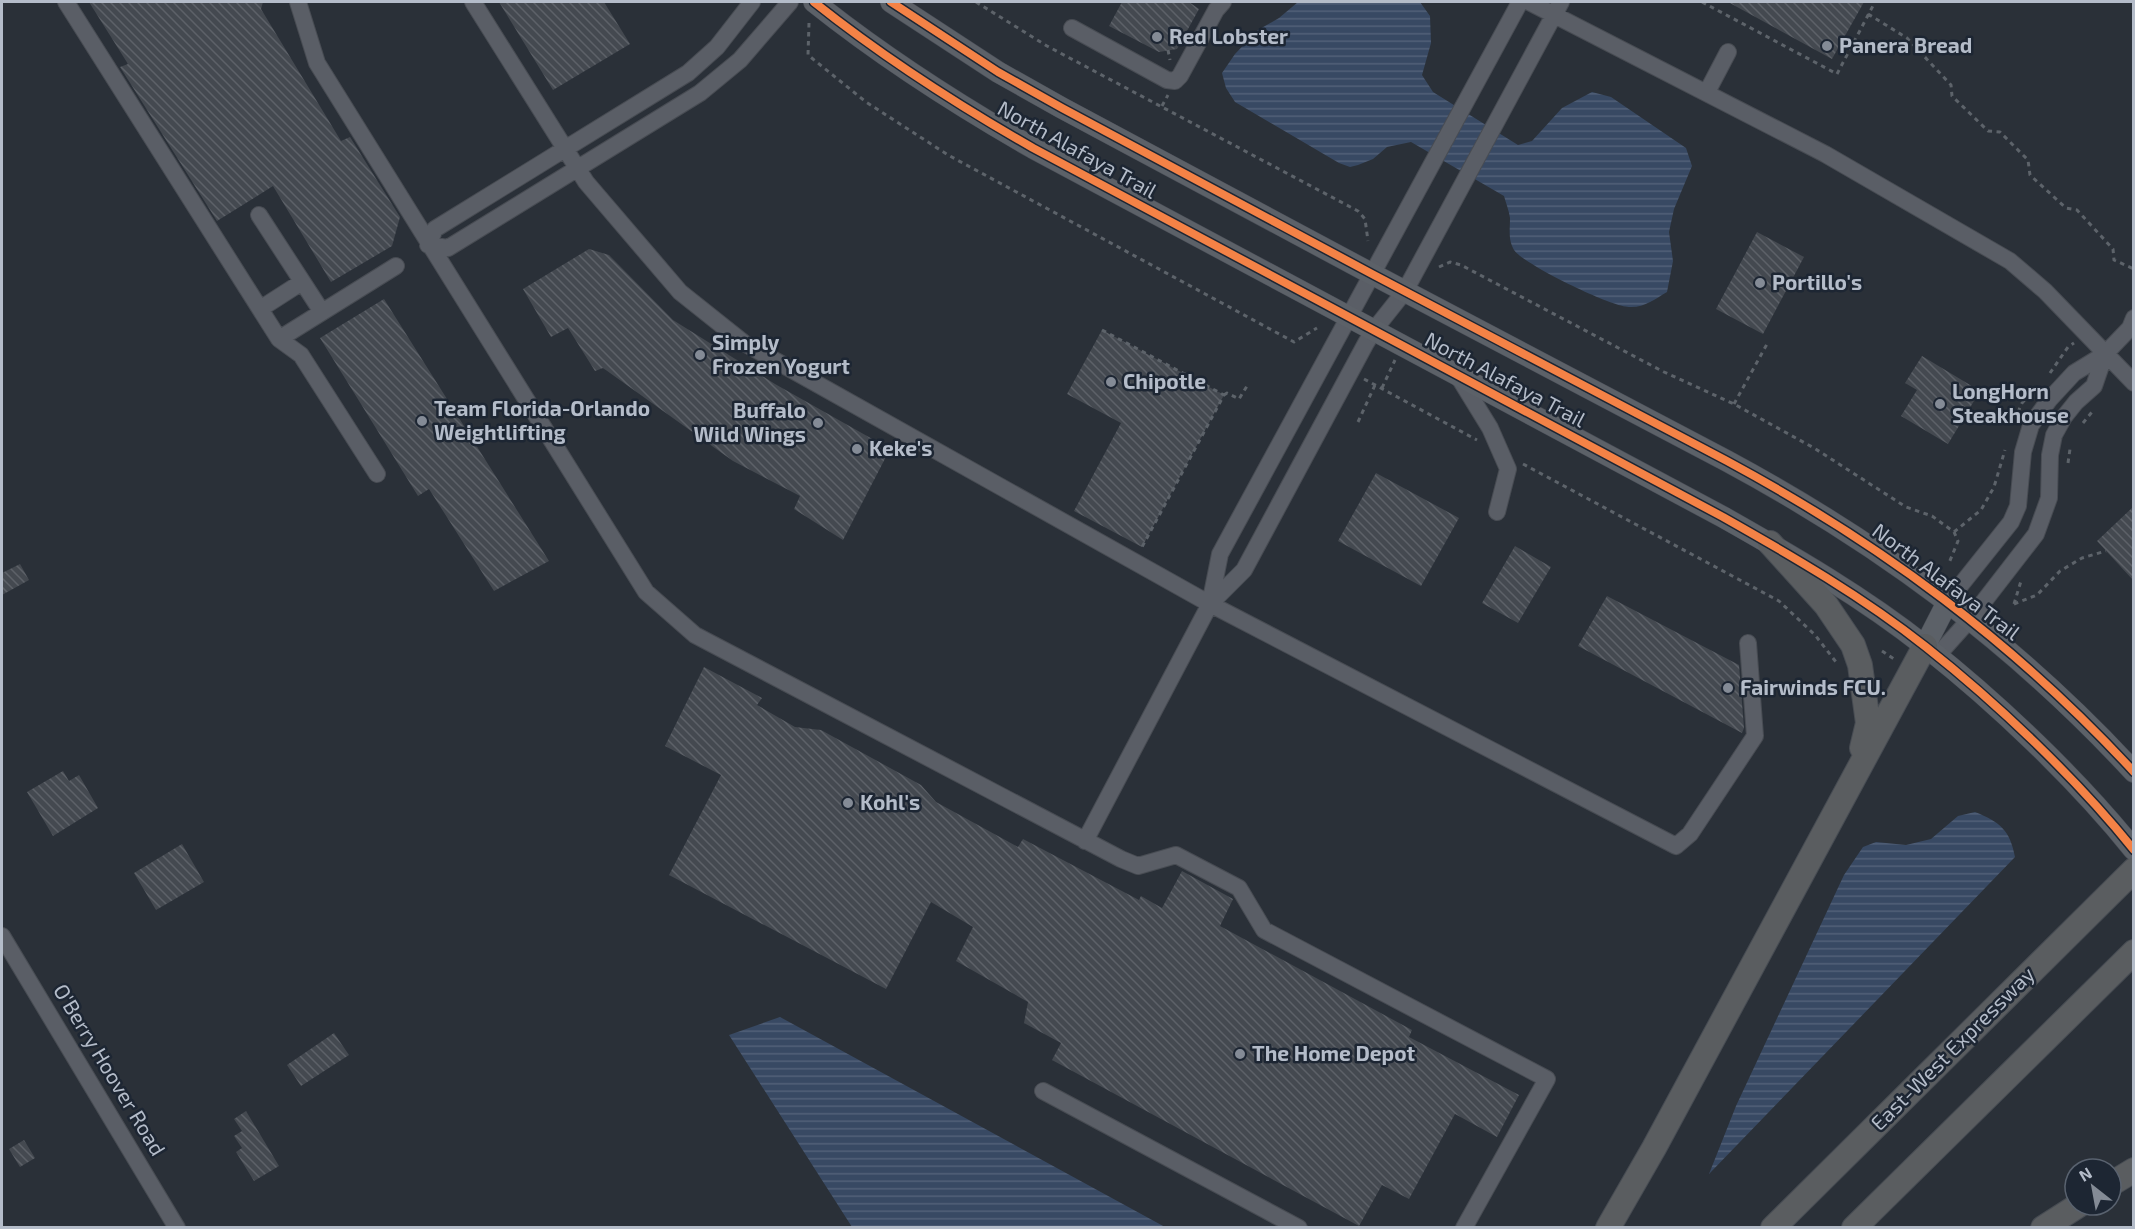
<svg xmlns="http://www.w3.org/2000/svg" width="2135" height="1229" viewBox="0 0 2135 1229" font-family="'Exo 2',sans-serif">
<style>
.water{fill:url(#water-rules)}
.building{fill:url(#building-back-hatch)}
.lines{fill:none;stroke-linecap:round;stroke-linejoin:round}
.minor-casing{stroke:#484c53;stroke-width:18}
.major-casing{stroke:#484c55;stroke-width:22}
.highway-casing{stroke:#474c53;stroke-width:26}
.path{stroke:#5d636a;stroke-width:3;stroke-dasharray:4.5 4.5;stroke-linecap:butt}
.minor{stroke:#5a5e66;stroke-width:16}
.major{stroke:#5c6168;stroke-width:21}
.highway{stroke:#5a5d60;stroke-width:24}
.cycleway-casing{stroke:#1d2633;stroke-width:11}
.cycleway{stroke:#f48246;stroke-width:8}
.poi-dot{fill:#848b96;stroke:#1d2633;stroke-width:2}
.labels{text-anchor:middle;stroke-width:5;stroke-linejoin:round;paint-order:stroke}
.poi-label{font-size:21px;font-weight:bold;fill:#b4bcc9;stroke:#1d2633;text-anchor:start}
.street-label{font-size:21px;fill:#b4bcc9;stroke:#1d2633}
</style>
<defs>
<pattern id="water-rules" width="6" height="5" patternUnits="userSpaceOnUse" patternTransform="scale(1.5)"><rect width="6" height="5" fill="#384963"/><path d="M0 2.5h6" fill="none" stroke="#526178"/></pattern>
<pattern id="building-back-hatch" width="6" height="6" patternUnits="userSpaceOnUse" patternTransform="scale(1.5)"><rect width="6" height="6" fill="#444950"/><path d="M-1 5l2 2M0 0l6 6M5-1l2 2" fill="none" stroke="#5d6168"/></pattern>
</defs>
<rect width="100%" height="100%" fill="#2a3038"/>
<path class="water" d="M1298,2h122l10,14 1,27 -9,32 11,17 85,53 14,-4 30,-33 30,-16 19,5 75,51 6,18 -18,43 -5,23 4,29 -6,31c-12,7 -23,16 -38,15 -18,0 -106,-43 -115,-57 -6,-11 -4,-19 -4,-32 -1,-7 -4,-15 -6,-22l-93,-54 -24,5 -14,12 -15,6 -8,2 -11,-4 -104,-61 -9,-14 -4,-15 13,-19 23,-24 21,-12z
M1975,812c25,10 35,18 40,45l-306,317 27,-68 108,-231 19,-28 13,-5 30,3 25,-6 27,-23z
M780,1017l385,210h-313l-123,-192z"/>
<path class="building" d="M89,2h174l-2,7 80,132 9,-4 50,80 -8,29 -61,36 -58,-96 -56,35 -97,-154 8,-3z
M499,2h105l26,42 -77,46z
M1122,2h67l10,7 -22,40 -18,3 -50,-26z
M1728,2h136l-32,57z
M1757,232l47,25 -41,77 -47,-25z
M589,249l20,6 64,65 102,64 115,65 -47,91 -49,-31 6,-13 -67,-35 -130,-93 -8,3 -27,-43 -17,9 -28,-48z
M384,299l165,262 -55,30 -65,-102 -11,7 -98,-158z
M1102,330l122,65 -82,152 -68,-36 47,-88 -54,-29z
M1922,356l58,35 -32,53 -47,-28 16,-26 -12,-7z
M1376,473l83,45 -38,68 -83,-45z
M2133,507v73l-36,-39z
M1515,546l36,21 -33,56 -36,-20z
M20,564l9,16 -27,15v-22z
M1607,596l132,69 5,63 -2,5 -164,-87z
M704,667l58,31 -5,7 38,22 26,3 100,55 15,17 82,45 5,-8 116,61 2,-4 21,12 20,-37 51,28 -13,27 192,104 -3,7 110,58 -22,42 -42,-23 -46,85 -27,-14 -23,41 -307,-166 9,-17 -37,-20 4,-21 -72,-41 17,-34 -42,-25 -45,87 -217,-114 52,-100 -56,-29z
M63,771l6,10 10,-6 19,33 -45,28 -26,-44z
M182,844l22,38 -48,28 -22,-37z
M334,1033l15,22 -48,31 -14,-21z
M246,1111l33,55 -25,15 -18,-29 6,-4 -8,-12 8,-5 -8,-12z
M24,1140l11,18 -15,9 -11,-18z"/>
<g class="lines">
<g class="minor-casing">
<path id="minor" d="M66,2l213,337 22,16 76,119
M298,2l19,61 329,529 49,43 426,224 17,7 38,-11 63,33 25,42 283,149 -83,149
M473,2l113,180 94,110 64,51 466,261 466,242 14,-12 65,-98 -7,-93
M752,2l-35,45 -29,26 -253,156 -7,16 20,3 252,-155 40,-33 50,-58
M1529,2l296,152 185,107 35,30 89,92
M1072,28l95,52 8,1 5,-5 36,-66 7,-8
M1707,92l21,-40
M259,215l63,97
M260,309l42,-27
M279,339l117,-73
M1458,376l32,52 18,41 -11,43
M1948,601l63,-79 7,-16 5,-54 8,-27 18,-25 25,-27 31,-19 25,-26 4,-10
M1210,604l10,-50 300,-552
M1937,656l34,-38 65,-84 13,-36 1,-43 4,-20 10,-18 12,-15 18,-16 11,-32
M1085,841l125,-237 34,-34 122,-227 8,-13 31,-39 156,-289
M2,936l175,292
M1043,1091l256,137"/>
</g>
<g class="major-casing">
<path id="major" d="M814,2c69,55 142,102 219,146l690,369c69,39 140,80 203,130 71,56 151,132 208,203
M891,2l107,70 64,36 310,166 355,187c154,83 288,182 407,311
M1925,646l23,-45"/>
</g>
<g class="highway-casing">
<path id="highway" d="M1770,543l56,62 27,40 7,20 8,58 -6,25
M2111,1184l23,-14
M1608,1228l46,-80 271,-502
M1773,1228l361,-358
M1854,1228l280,-276
M2043,1228l36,-23"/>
</g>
<path class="path" d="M976,2l71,44 311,165 7,8 3,22
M1702,2l135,72 38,-72
M1868,14l39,24 44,47 1,11 36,35 12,1 28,28 2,15 36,33 11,2 36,39 1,11 20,9
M809,23l-1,32 58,47 82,53 346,187 23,-14
M1168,50l2,10
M1162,106l6,-11
M1439,267l11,-5 11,3 203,107 70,32 80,44 92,59 26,9 22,16 4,9 -9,22
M1102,330l122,65 -82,152
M2050,373l18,-26 6,-4
M1364,379l113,61
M1382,388l13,-28
M1224,395l3,-2 12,6 8,-13
M1734,404l33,-60
M2018,412l4,-9 13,-14
M1358,422l17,-37
M2083,423l9,-11
M2068,463l2,-14
M1523,464l256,137 36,34 21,27
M1954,532l27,-22 13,-23 11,-37
M2014,604l7,-23
M2014,604l23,-9 23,-24 22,-13 24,-7
M1882,651l12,8"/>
<use href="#minor" class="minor"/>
<use href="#major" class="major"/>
<use href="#highway" class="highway"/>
<g class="cycleway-casing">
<path id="cycleway" d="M814,2c69,55 142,102 219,146l690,369c69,39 140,80 203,130 71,56 151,132 208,203
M891,2l107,70 64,36 310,166 355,187c154,83 288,182 407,311"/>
</g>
<use href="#cycleway" class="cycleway"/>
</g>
<g class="poi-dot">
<circle cx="1157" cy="37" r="6"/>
<circle cx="1827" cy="46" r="6"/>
<circle cx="1760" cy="283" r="6"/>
<circle cx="700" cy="355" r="6"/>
<circle cx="1111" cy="382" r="6"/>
<circle cx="1940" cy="404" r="6"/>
<circle cx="422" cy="421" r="6"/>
<circle cx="818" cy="423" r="6"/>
<circle cx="857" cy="449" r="6"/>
<circle cx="1728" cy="688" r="6"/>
<circle cx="848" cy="803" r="6"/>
<circle cx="1240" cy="1054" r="6"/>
</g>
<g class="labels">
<g class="poi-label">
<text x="1169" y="44">Red Lobster</text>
<text x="1839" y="53">Panera Bread</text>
<text x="1772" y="290">Portillo's</text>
<text x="712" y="350">Simply<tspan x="712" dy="24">Frozen Yogurt</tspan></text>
<text x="1123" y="389">Chipotle</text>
<text x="1952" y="399">LongHorn<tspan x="1952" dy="24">Steakhouse</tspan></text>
<text x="434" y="416">Team Florida-Orlando<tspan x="434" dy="24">Weightlifting</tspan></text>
<text x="806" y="418" text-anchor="end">Buffalo<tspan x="806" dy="24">Wild Wings</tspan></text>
<text x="869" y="456">Keke's</text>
<text x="1740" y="695">Fairwinds FCU.</text>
<text x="860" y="810">Kohl's</text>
<text x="1252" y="1061">The Home Depot</text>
</g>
<g class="street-label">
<text transform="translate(1077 150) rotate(29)" y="7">North Alafaya Trail</text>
<text transform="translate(1505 380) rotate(28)" y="7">North Alafaya Trail</text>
<text transform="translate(1946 582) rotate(37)" y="7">North Alafaya Trail</text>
<text transform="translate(1953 1049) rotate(-45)" y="7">East-West Expressway</text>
<text transform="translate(109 1070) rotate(59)" y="7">O'Berry Hoover Road</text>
</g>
</g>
<rect width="2135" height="1229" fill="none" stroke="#b4bcc9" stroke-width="6"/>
<g transform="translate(2093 1187) rotate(329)"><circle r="28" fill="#1d2633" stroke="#59626f" stroke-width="1.5"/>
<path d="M0-4.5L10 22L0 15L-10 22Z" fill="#848b96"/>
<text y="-9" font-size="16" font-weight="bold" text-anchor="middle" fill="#b4bcc9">N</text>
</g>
</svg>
